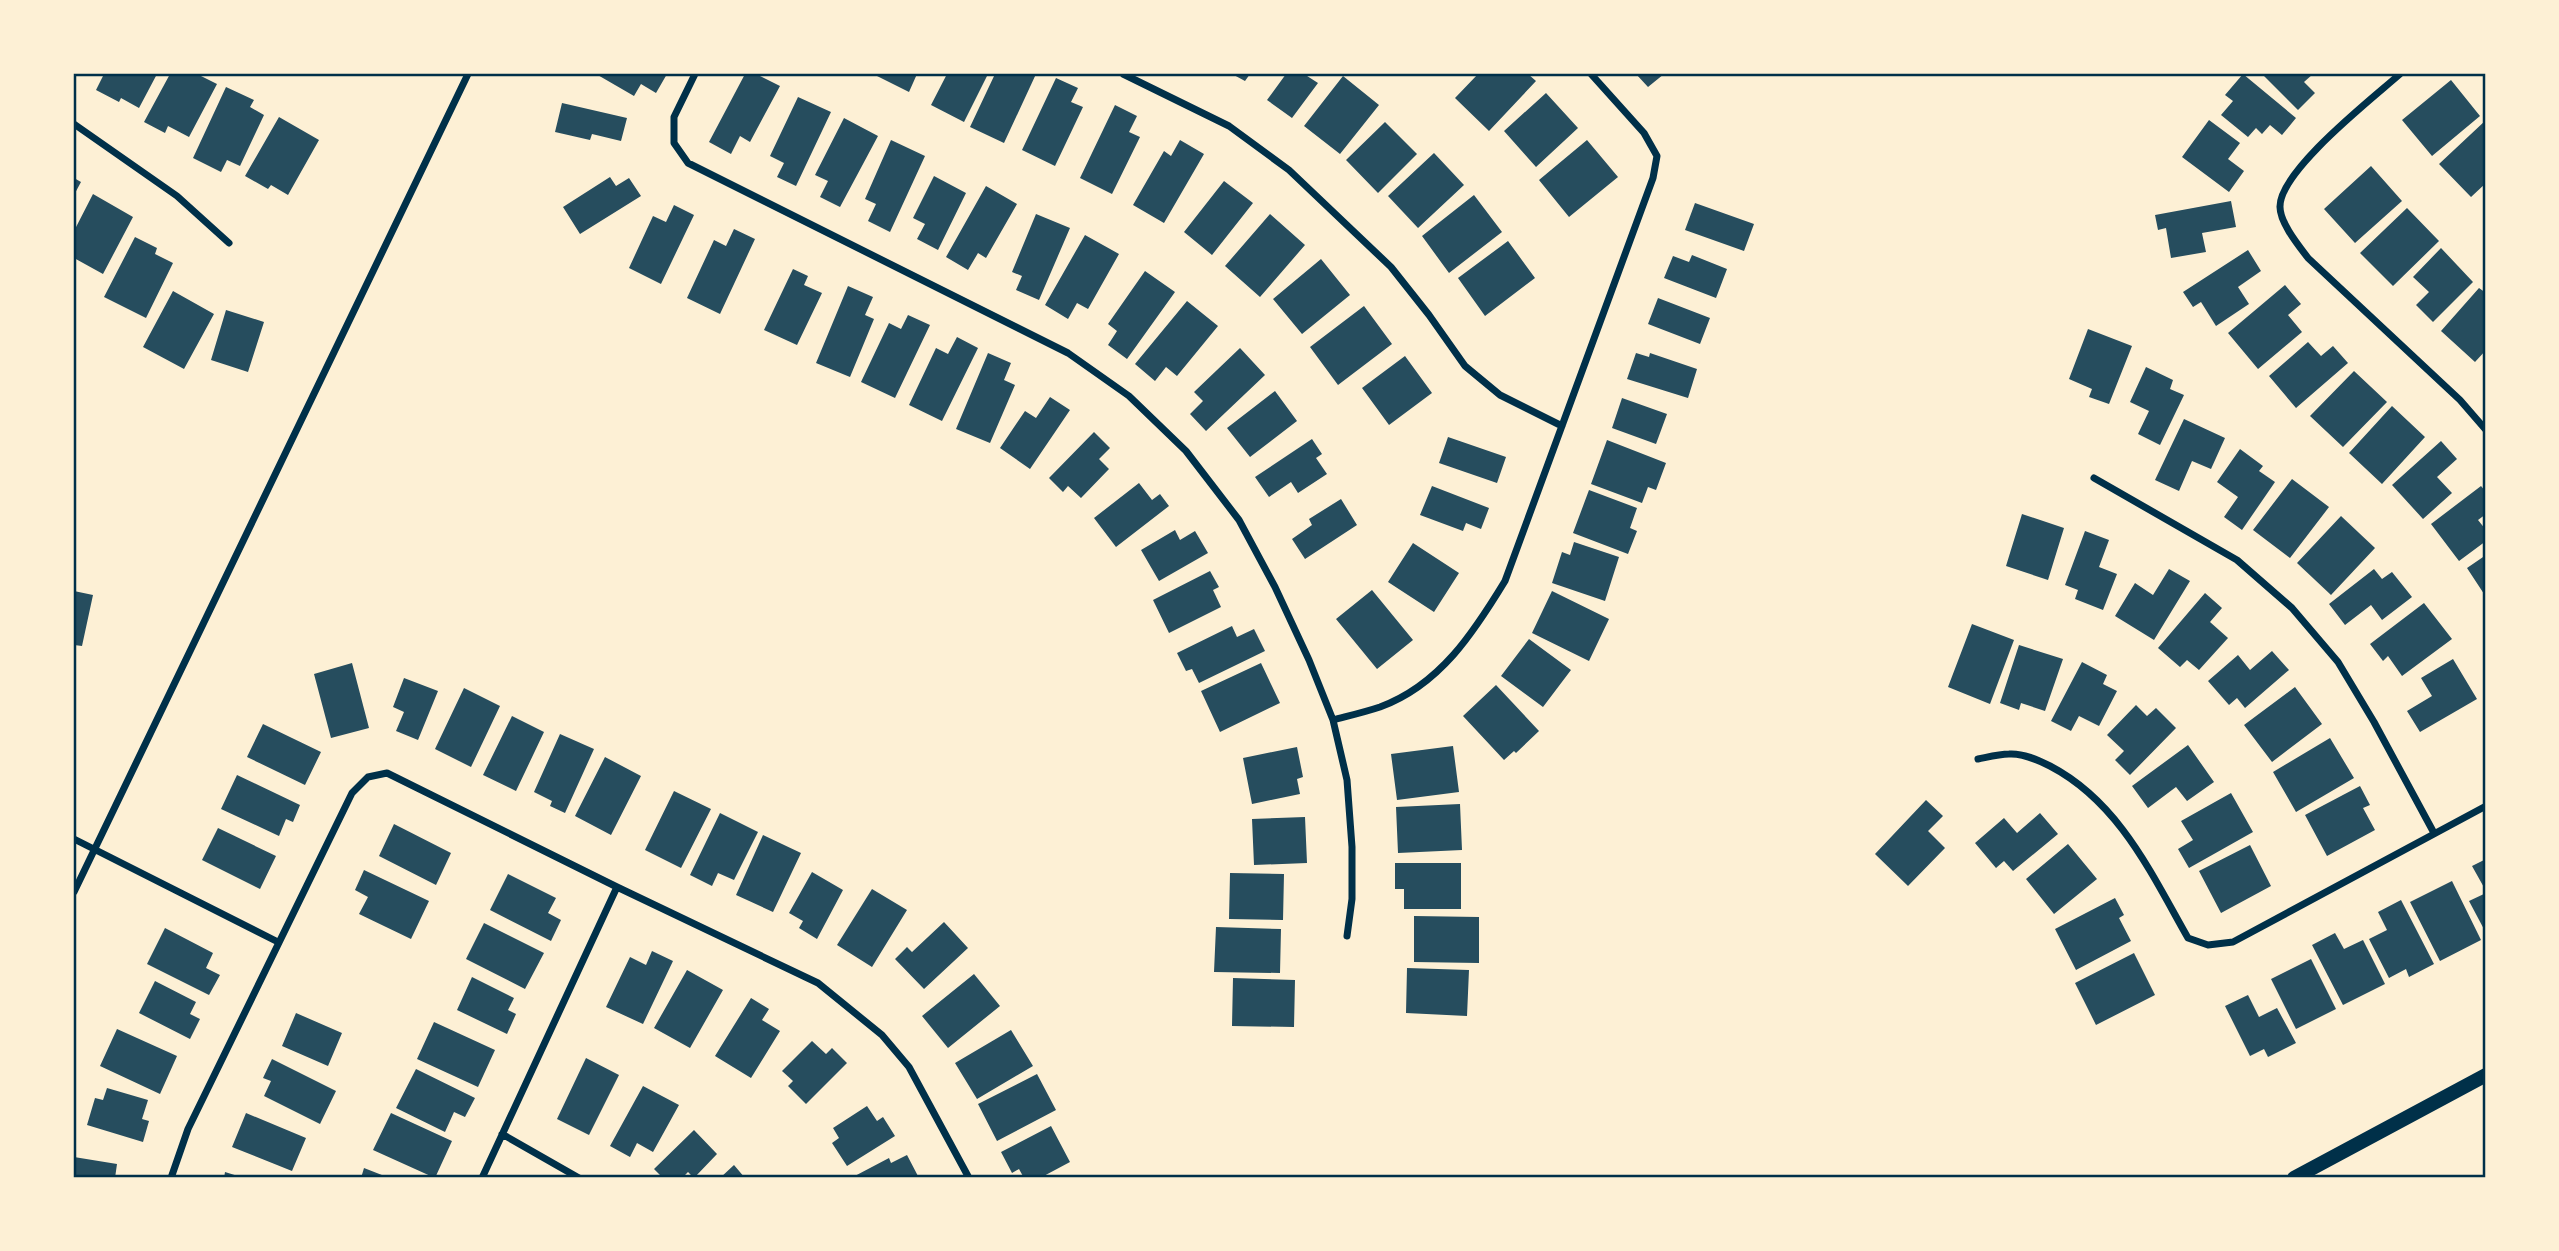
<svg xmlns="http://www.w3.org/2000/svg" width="2559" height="1251" viewBox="0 0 2559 1251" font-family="'Playfair Display',serif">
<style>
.building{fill:#264d5e}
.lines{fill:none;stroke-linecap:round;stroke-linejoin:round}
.minor{stroke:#003049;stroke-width:7}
.secondary{stroke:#003049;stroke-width:14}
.neatline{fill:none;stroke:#003049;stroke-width:2.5}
</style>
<rect width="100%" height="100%" fill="#fdf0d5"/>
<path class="building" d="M104,74h53l-18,34 -18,-10 -2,4 -23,-12z
M170,74h27l20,10 -28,53 -21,-11 -3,7 -21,-11z
M596,74h71l-11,19 -15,-9 -7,12z
M745,74h11l24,12 -30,56 -10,-6 -9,18 -22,-12z
M879,74h38l-8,18 -32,-16z
M947,74h41l-24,48 -33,-17z
M995,74h41l-32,69 -34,-16z
M1232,74h18l-5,7z
M1286,74h18l14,9 -26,35 -25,-18z
M1478,74h50l8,7 -47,50 -34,-33z
M1636,74h28l-16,13z
M2243,74l53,44 -14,17 -12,-10 -8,9 -6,-6 -8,9 -27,-22 12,-14 -8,-6z
M2262,74h51l-9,8 11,11 -17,17z
M1343,76l36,29 -39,49 -36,-28z
M1056,78l22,10 -7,14 12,5 -28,59 -33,-16z
M2451,80l29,36 -48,40 -30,-36z
M226,87l28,13 -4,7 14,8 -24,51 -13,-6 -6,12 -28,-14z
M1546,93l32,35 -42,39 -32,-36z
M798,97l33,15 -35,74 -19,-9 7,-14 -14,-7z
M562,103l65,15 -6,23 -29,-7 -2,6 -35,-8z
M1115,105l22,11 -8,16 11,5 -28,57 -32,-16z
M279,117l40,23 -31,55 -17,-10 -3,4 -23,-13z
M844,118l34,18 -38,71 -20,-10 8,-16 -13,-6z
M2209,120l31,23 -12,16 16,12 -15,21 -47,-35z
M2486,120v63l-15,14 -32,-33z
M1385,122l32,32 -39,39 -32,-33z
M891,140l34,16 -35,76 -22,-11 8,-17 -11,-5z
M1180,140l24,14 -40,69 -31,-18 31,-54 7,5z
M1587,140l31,37 -49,40 -30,-37z
M1434,153l30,32 -46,43 -30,-32z
M2371,166l31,35 -47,42 -31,-34z
M934,176l32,17 -28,57 -21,-11 8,-15 -12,-6z
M610,177l6,9 13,-8 12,18 -61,38 -17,-27z
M74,178l7,4 -7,13z
M1224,181l29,22 -41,52 -28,-23z
M986,186l31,18 -31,54 -8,-5 -10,17 -22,-13z
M93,194l40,23 -30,57 -29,-16v-27z
M1474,195l28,37 -53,41 -27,-37z
M2231,201l5,26 -34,6 4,19 -35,6 -5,-30 -8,2 -3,-15z
M1695,203l59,21 -10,27 -59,-21z
M674,205l20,10 -33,69 -32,-16 24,-52 13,6z
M2407,208l32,33 -46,45 -33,-33z
M1036,214l34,14 -31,72 -23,-10 6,-14 -10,-4z
M1270,214l35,31 -45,52 -35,-31z
M734,229l21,10 -35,75 -33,-16 27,-58 12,6z
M1085,235l34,19 -31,55 -11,-6 -9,16 -23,-14z
M135,237l22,11 -2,6 18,9 -27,55 -42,-21z
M1508,241l27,37 -50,38 -27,-38z
M2441,248l32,34 -40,40 -17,-17 13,-13 -16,-15z
M2248,250l13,21 -23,16 11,17 -33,22 -15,-24 -8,5 -10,-15z
M1692,255l35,14 -11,29 -52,-20 9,-22 16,6z
M1321,259l29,36 -48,39 -29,-35z
M793,269l15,7 -4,9 18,8 -25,52 -33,-15z
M1145,271l30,21 -48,67 -19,-14 9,-14 -9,-7z
M2285,285l16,19 -13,11 14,17 -44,37 -30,-36z
M848,286l25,11 -8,18 9,4 -24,58 -34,-14z
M2479,288l7,5v57l-11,12 -34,-31z
M173,291l41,23 -30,55 -41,-22z
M1658,298l52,20 -10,26 -52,-20z
M1187,301l31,25 -41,50 -11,-9 -11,14 -20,-17z
M1364,306l28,38 -54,41 -28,-38z
M226,310l38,12 -16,50 -37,-12z
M908,315l22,10 -35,73 -34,-16 28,-59 12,6z
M2088,329l44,17 -23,58 -20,-7 3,-8 -23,-10z
M957,337l21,11 -36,73 -33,-16 27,-57 12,6z
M2308,342l13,14 12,-10 15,17 -52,45 -27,-32z
M1240,348l25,27 -59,56 -16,-17 13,-13 -9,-9z
M988,353l23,10 -7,17 11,5 -25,58 -34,-14z
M1636,353l13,4 1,-4 47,16 -9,29 -61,-19z
M1405,356l27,37 -43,32 -27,-37z
M2146,367l27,13 -3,9 14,6 -24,50 -22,-11 11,-23 -19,-9z
M2354,371l33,31 -44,45 -33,-31z
M1275,391l22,30 -47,36 -23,-29z
M1050,397l20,13 -40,59 -30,-21 25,-37 11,7z
M1622,398l45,16 -11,30 -44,-16z
M2392,406l33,31 -43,47 -33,-31z
M2184,419l41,19 -14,31 -19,-8 -13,30 -24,-11z
M1094,432l16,16 -11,11 10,10 -28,29 -13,-12 -5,6 -14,-14z
M1448,437l58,20 -9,26 -58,-20z
M1312,439l10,15 -6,4 11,16 -29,19 -7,-11 -22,15 -14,-20z
M1607,440l59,23 -10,27 -8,-3 -6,16 -51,-19z
M2441,441l16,18 -20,18 15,16 -29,26 -31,-34z
M2240,449l23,17 -4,5 16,11 -33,48 -18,-13 14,-20 -21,-15z
M2292,479l37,28 -39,51 -37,-28z
M1139,483l13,17 8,-6 9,12 -53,41 -22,-29z
M1432,486l57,22 -8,21 -15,-6 -3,8 -43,-16z
M2481,486l5,6v22l-8,6 8,10v11l-27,20 -28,-37z
M1589,490l48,18 -7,20 7,3 -9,23 -55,-21z
M1341,499l16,26 -52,34 -13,-20 20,-14 -3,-6z
M2022,514l42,14 -16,52 -42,-14z
M2341,516l34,32 -44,47 -34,-32z
M1175,530l5,10 15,-9 13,22 -49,28 -18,-31z
M2085,531l24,9 -10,27 18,7 -14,36 -28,-11 3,-9 -13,-5z
M1574,542l45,15 -14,44 -53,-18 10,-31 8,3z
M1413,543l46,30 -25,39 -46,-30z
M2486,555v42l-19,-29z
M2169,569l21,12 -36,59 -39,-24 20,-33 18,12z
M2374,569l8,10 10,-7 20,25 -30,23 -11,-15 -26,20 -16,-21z
M1210,571l9,16 -6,3 8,17 -52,26 -16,-33z
M1372,590l41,50 -36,29 -41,-50z
M74,591l19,4 -11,51 -8,-1z
M1552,591l57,28 -20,42 -57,-28z
M2205,593l17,15 -12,14 18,16 -29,32 -12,-10 -7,7 -22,-19z
M2424,603l28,36 -50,37 -14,-20 -5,5 -13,-17z
M1972,624l42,16 -24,64 -42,-17z
M1232,626l5,11 17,-8 11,22 -66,32 -7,-14 -6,2 -9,-18z
M1529,639l42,31 -28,37 -42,-31z
M2019,645l44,14 -18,52 -24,-8 -2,7 -19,-7z
M2272,651l17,19 -44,38 -8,-10 -8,7 -21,-24 30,-26 12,15z
M2453,659l24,40 -57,33 -13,-21 25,-15 -11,-18z
M2082,662l25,13 -4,9 14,7 -18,35 -20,-10 -8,15 -20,-10z
M352,663l17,65 -38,10 -17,-64z
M1261,663l19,40 -60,29 -19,-41z
M404,678l34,13 -20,49 -22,-9 8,-19 -11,-5z
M1496,685l43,46 -23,22 -2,-2 -10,9 -41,-44z
M2295,687l27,37 -50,38 -28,-37z
M464,688l36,18 -29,61 -36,-18z
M2136,705l11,11 9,-8 20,20 -46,47 -15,-15 9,-9 -17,-16z
M512,716l32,16 -28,59 -33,-16z
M263,724l58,28 -16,33 -58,-28z
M560,734l34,15 -29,64 -15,-7 2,-5 -18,-9z
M2330,738l24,40 -58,34 -23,-40z
M2188,745l26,37 -27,19 -11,-14 -28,21 -16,-22z
M1453,746l6,46 -62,8 -6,-46z
M1297,747l6,30 -6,2 3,15 -48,10 -9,-46z
M605,757l36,19 -30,59 -36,-19z
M237,775l63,30 -7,17 -7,-3 -7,17 -58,-27z
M2360,786l10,19 -7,3 12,22 -48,26 -22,-41z
M674,791l37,18 -30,59 -36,-18z
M2231,793l22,39 -64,36 -11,-19 15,-9 -12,-19z
M1926,800l17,16 -15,15 17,17 -37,38 -33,-32z
M1460,804l2,46 -64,3 -2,-46z
M720,813l38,19 -24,48 -16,-7 -6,13 -22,-11z
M2040,813l18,21 -45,37 -9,-10 -8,7 -21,-25 29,-25 13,15z
M1305,817l2,46 -53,2 -2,-46z
M394,824l57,29 -15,32 -57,-29z
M218,828l58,28 -16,33 -58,-29z
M763,835l38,18 -28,59 -37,-17z
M2068,844l29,35 -43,35 -28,-35z
M2250,845l21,41 -50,27 -22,-42z
M2486,859v32l-14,-25z
M1395,863h66v46h-57v-20h-9z
M364,870l65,31 -18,38 -52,-25 9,-17 -13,-7z
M812,872l31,18 -26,49 -18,-11 4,-7 -14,-8z
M1230,873l54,1 -1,46 -54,-1z
M508,874l48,24 -8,15 13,7 -10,21 -61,-31z
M2452,881l29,59 -41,21 -30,-59z
M872,889l35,21 -35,57 -35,-22z
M2486,893v40l-17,-32z
M2115,898l9,17 -5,3 12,23 -55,29 -21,-41z
M2401,900l33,64 -25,13 -3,-8 -17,9 -20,-39 18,-9 -9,-18z
M1414,916l65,1v46l-65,-1z
M944,922l24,26 -44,41 -29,-30 12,-12 5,5z
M484,923l60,30 -19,36 -59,-30z
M1216,927l65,2 -1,44 -66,-1z
M165,928l48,25 -7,15 14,7 -11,20 -62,-31z
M2335,933l9,16 19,-9 22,44 -42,21 -31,-60z
M652,951l21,10 -30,63 -37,-17 24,-50 16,8z
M2134,953l21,42 -59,30 -21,-42z
M2311,959l25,50 -40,20 -25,-50z
M1407,968l62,2 -2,46 -61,-3z
M687,970l36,20 -33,58 -36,-20z
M974,974l26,32 -52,42 -26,-32z
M472,977l42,21 -6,12 8,4 -9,20 -50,-24z
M1233,978l62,2 -1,47 -62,-1z
M155,981l41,21 -6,12 10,5 -10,20 -51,-26z
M2248,995l11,22 18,-9 19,35 -28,14 -4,-8 -14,7 -25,-50z
M751,998l18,11 -7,11 18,11 -29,47 -36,-22z
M296,1013l46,20 -14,33 -46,-20z
M434,1022l61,28 -17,37 -61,-28z
M117,1029l60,27 -17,38 -60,-28z
M1011,1030l22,36 -56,33 -22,-36z
M812,1041l14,13 6,-6 15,15 -41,41 -18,-18 5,-5 -11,-10z
M586,1058l33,17 -30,60 -32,-16z
M272,1059l64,32 -16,33 -56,-28 7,-15 -8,-3z
M416,1069l59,29 -10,19 -11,-5 -9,20 -49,-24z
M1037,1074l19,36 -59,31 -19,-37z
M643,1086l36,19 -26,47 -16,-9 -7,14 -20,-11z
M107,1088l41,12 -6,19 7,2 -6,21 -56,-17 8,-27 8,2z
M867,1106l10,15 6,-4 12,19 -48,30 -15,-23 7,-5 -6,-10z
M246,1113l60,25 -14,33 -60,-24z
M391,1113l61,28 -17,37 -62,-28z
M1051,1126l19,36 -30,16h-16l-5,-9 -7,4 -11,-21z
M694,1130l23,24 -23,24 -6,-6 -6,6h-19l-9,-9z
M907,1155l12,23h-68l38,-20 2,5z
M74,1157l43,7 -2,14h-41z
M734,1165l11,13h-25z
M364,1168l23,9v1h-26z
M225,1172l16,5 -1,1h-16z"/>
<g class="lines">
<path class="minor" d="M695,74l-21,43v26l14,20 380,190 61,43 57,55 53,69 36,67 34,73 24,60 14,60 5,67v52l-5,37
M1123,74l106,52 60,44 102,97 38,48 36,51 35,29 62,31
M2400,74c-27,24 -121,97 -120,133 0,16 19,39 28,51l152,142 26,30
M74,124l103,72 52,47
M2094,478l143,82 55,48 46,54 36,60 60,111
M1333,720c15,-4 32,-8 47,-13 60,-22 94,-75 125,-126l148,-403 4,-22 -13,-23 -53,-59
M1978,759c10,-2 21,-5 31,-5 14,-1 29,6 41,12 69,36 101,107 138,172l20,7 25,-3 253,-136
M74,839l204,103
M74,892l394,-818
M502,1134l77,44
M171,1178l17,-49 164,-336 16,-16 19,-4 230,114 201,96 64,52 27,32 60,111
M482,1178l135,-291"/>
<path class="secondary" d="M2294,1178l192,-103"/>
</g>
<rect width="2559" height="1251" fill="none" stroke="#fdf0d5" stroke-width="150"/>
<rect x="75" y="75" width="2409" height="1101" class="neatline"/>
</svg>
